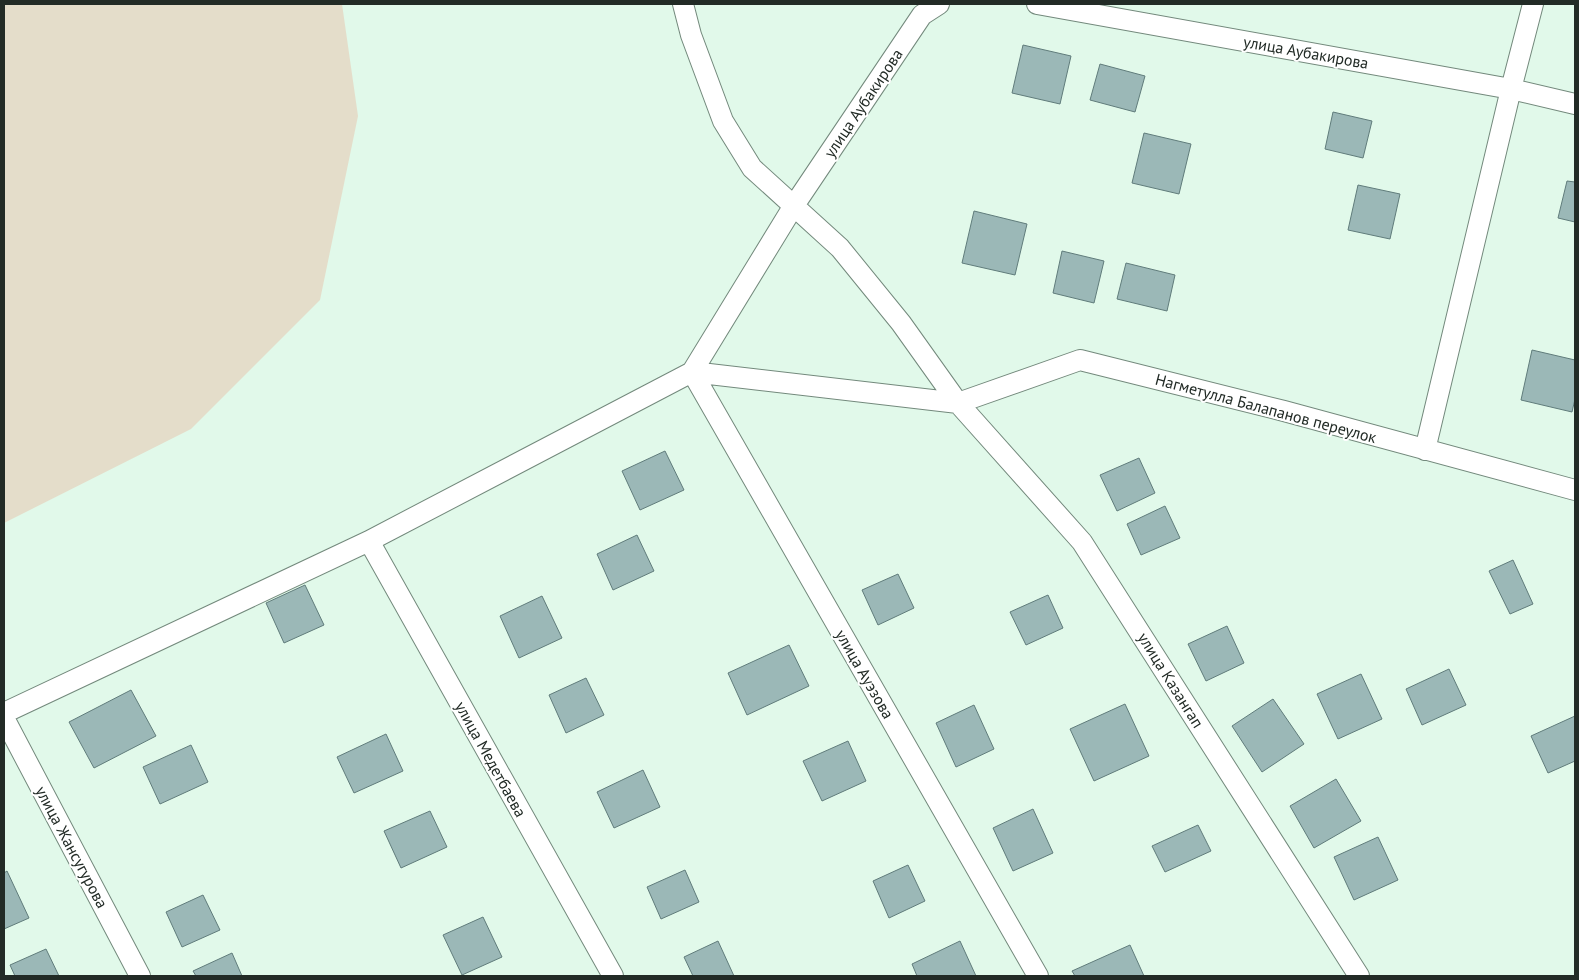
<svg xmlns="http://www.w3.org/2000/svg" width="1579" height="980" viewBox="0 0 1579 980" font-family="'PT Sans',sans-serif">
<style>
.green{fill:#e4ddca}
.building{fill:#9bb8b7;stroke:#607c7b}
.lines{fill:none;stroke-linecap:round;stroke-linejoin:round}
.street-casing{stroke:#73897c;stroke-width:22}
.street{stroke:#fff;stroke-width:20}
.labels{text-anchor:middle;stroke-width:4;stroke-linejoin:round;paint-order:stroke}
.street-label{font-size:16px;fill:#222b26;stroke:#fff}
</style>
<rect width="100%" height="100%" fill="#e1f9ea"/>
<path class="green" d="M4,4h338l16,112 -38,184 -129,129 -187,94z"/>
<path class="building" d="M1023,45l48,11 -11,48 -48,-11z
M1100,64l45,12 -10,36 -45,-12z
M1333,112l39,9 -9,37 -38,-9z
M1144,133l47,11 -12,50 -47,-11z
M1567,181l8,1v40l-17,-4z
M1358,185l42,9 -10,45 -42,-9z
M974,211l53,13 -12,51 -53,-12z
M1062,251l42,10 -10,42 -41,-10z
M1126,263l49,12 -8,36 -50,-12z
M1532,350l43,10v39l-3,13 -51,-12z
M665,451l19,39 -44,20 -18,-39z
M1139,458l16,35 -38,18 -17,-36z
M1165,506l15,32 -39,17 -14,-31z
M637,535l17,36 -41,19 -16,-36z
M1513,560l20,44 -23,10 -21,-43z
M898,574l16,34 -36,17 -16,-35z
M305,585l19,40 -40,18 -18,-40z
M1048,595l15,33 -37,17 -16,-33z
M542,596l20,42 -43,20 -19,-42z
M1227,626l17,37 -38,18 -18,-37z
M789,645l20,41 -62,29 -19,-42z
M1449,669l17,36 -44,20 -16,-36z
M1361,674l21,45 -44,20 -21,-45z
M586,678l18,37 -38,18 -17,-38z
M131,690l25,46 -62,32 -25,-46z
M1273,699l31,45 -42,28 -30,-46z
M1125,704l24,52 -55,25 -24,-52z
M974,705l20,44 -38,18 -20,-44z
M1575,716v45l-27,12 -17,-37z
M386,734l17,37 -49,22 -17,-36z
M848,741l18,40 -44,20 -19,-40z
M191,745l17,37 -48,22 -17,-37z
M643,770l17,37 -46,21 -17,-36z
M1336,779l25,42 -47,27 -24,-42z
M1033,809l20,44 -40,18 -20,-43z
M430,811l17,36 -46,21 -17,-37z
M1198,825l13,26 -46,21 -13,-26z
M1378,837l20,43 -44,20 -20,-43z
M908,865l17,36 -36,17 -16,-37z
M685,870l14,32 -38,17 -14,-32z
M7,871l22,47 -25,11v-56z
M203,895l17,35 -38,17 -16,-35z
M483,917l19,40 -40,18 -19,-40z
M718,941l16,35h-41l-9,-19z
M960,941l16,35h-59l-5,-12z
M1130,945l14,31h-69l-3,-5z
M46,949l13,27h-44l-5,-11z
M232,953l10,23h-46l-3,-5z"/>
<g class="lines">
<g class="street-casing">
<path id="street" d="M683,4l8,31 32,86 29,47 88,80 61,75 57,80 124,139 277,434
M1037,4l474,85 64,15
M692,372l266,31 122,-43 204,51 291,79
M692,372l346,604
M1425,450l86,-361 22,-85
M369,541l244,435
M4,713l365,-172 323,-169 101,-165 129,-192 17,-11
M4,718l136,258"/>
</g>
<use href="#street" class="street"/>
</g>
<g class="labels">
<g class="street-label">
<text transform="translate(1306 52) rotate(10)" y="6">улица Аубакирова</text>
<text transform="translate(863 103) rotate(-56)" y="6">улица Аубакирова</text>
<text transform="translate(1266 408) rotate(15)" y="6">Нагметулла Балапанов переулок</text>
<text transform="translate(865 674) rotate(60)" y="6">улица Ауэзова</text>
<text transform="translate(1171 680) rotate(58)" y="6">улица Казангап</text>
<text transform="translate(491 759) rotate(61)" y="6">улица Медетбаева</text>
<text transform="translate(72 847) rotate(62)" y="6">улица Жансугурова</text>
</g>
</g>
<rect width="1579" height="980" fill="none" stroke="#222b26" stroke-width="10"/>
</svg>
